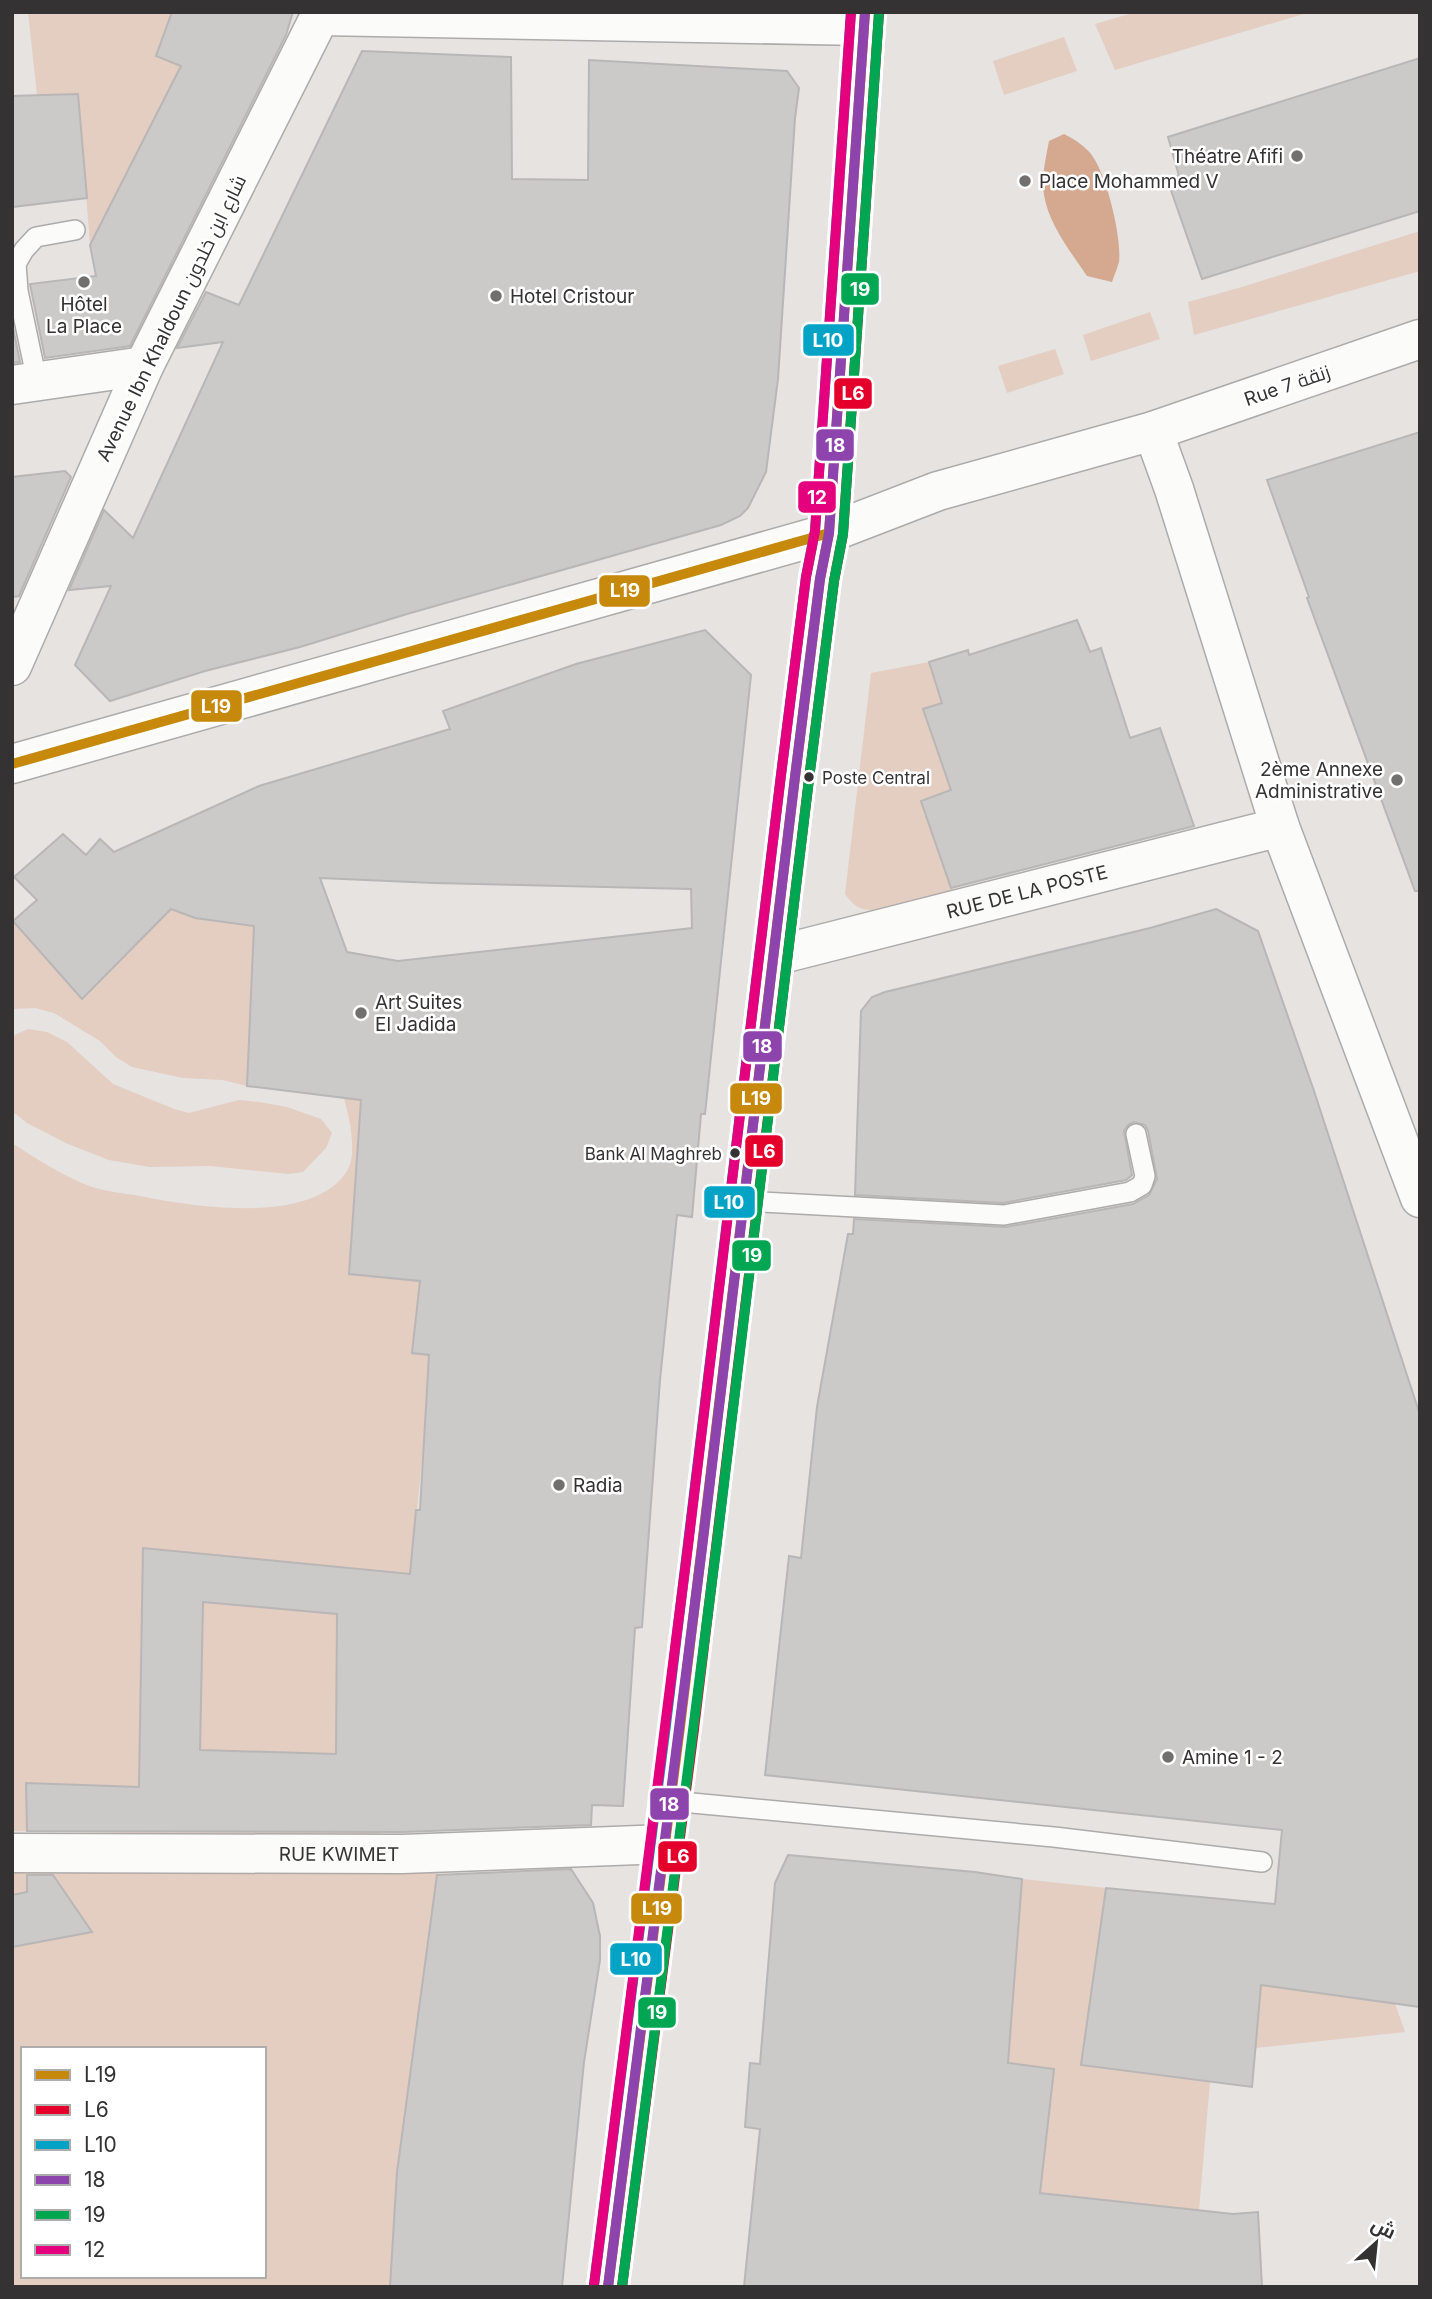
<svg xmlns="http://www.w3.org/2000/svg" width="1432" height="2299" viewBox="0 0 1432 2299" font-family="Inter,Cairo,sans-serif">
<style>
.green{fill:#e4cdc1;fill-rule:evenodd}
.water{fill:#d4a990}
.building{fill:#cccac9;stroke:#b8b6b6;stroke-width:2;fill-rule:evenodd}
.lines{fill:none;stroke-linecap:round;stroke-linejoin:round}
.lane-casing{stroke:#adabaa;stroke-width:22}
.street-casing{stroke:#adabaa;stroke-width:41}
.secondary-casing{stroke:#adabaa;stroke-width:41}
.lane{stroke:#fbfbfa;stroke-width:19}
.street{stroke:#fbfbfa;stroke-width:38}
.secondary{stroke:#fbfbfa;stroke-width:38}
.bus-1-casing{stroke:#fff;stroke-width:16}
.bus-2-casing{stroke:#fff;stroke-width:16}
.bus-3-casing{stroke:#fff;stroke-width:16}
.bus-4-casing{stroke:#fff;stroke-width:16}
.bus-5-casing{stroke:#fff;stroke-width:16}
.bus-6-casing{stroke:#fff;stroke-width:16}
.bus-1{stroke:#c6890c;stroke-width:10}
.bus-2{stroke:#e4002b;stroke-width:10}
.bus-3{stroke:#03a3c6;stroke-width:10}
.bus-4{stroke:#8e44ad;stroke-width:10}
.bus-5{stroke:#00a651;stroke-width:10}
.bus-6{stroke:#e5007d;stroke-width:10}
.poi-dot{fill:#72706f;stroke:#fff;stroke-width:2.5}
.bus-dot{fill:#343232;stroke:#fff;stroke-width:2.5}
.labels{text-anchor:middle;stroke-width:5;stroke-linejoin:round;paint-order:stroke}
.bus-label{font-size:17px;fill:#343232;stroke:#fff;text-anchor:start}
.poi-label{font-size:19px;fill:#343232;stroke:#fff;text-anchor:start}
.street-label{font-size:19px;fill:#343232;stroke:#fff}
.line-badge{stroke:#fff;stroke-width:2.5}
.badge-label{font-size:19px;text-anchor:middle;font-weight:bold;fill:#fff}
</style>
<rect width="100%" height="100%" fill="#e6e3e1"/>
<path class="green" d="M28,12h144l-16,44 25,10 -91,178 -12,-149h-41z
M1136,12h174l-195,58 -20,-46z
M1064,37l13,34 -73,24 -11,-34z
M1420,231v40l-226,64 -6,-33 54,-15z
M1150,312l10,27 -69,22 -8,-26z
M1055,349l9,25 -57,19 -9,-27z
M929,662l13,41 -19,7 28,80 -30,11 31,89 -79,20c-14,0 -19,-4 -28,-16l26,-221z
M171,909l24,9 65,9 -8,55 -5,104 -24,-6 -40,-2 -51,-11 -16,-10 -16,-16 -46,-28 -19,-5 -23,1v-89l70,79z
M28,1029l19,3 20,10 46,42 61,25 15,4 50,-13 20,2 28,5 34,12 11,14 -6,15 -23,24 -14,2 -79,-8 -60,1 -41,-7 -41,-16 -41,-21 -15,-12v-72l3,-4z
M344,1098l17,2 -12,174 71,7 -8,72 20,2 -21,219 -31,263 -368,-6v-688c26,17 51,33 80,44 13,4 28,6 42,8 54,11 178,32 213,-24 11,-18 2,-54 -3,-73z
M12,1868l426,4 -41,300 -7,115h-378v-340l80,-15 -31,-46 -49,9zM23,2049h241v227h-241z
M1022,1879l84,9 -24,177 128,17 -11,128 -159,-18 -32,-129z
M1264,1969l49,7v16l36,5 39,-13 17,48 -150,16 -44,-69z"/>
<path class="water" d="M1064,134c10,5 23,13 29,23 14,20 29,81 26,105 -2,7 -5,14 -7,20l-25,-6c-16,-24 -38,-51 -43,-81 -3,-17 2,-38 5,-54z"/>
<path class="building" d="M172,12h121l-7,23 -156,311 -85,12 -15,-74 66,-8 -6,-31 91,-179 -25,-10z
M362,51l149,6 1,122 76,1 1,-120 198,11 12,17 -4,30 -17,261 -12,93 -18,36 -8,8 -19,9 -314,89 -107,33 -95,24 -95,30 -35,-36 36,-79 -42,4 35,-80 29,28 90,-196 -46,6 29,-56 33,13z
M1420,58v153l-218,68 -35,-100 12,-3 -11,-39z
M78,94l9,104 -75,9v-111z
M12,323l8,39 -8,1z
M1420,432v459h-5l-108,-293 2,-1 -42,-117z
M65,471l6,6 -52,119 -7,1v-120z
M1077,620l13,32 11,-4 29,90 30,-10 34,98 -243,62 -30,-87 30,-11 -28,-81 19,-6 -13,-41 39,-12 1,5z
M705,630l46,45 -46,439h-4l-9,103 -15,-2 -17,165 -18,247 -7,1 -12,178 -31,-1 -1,20 -189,7 -375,-1 -1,-48 113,4 4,-239 267,26 6,-64h4l9,-155 -17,-2 8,-72 -71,-7 12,-174 -114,-14 7,-160 -59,-8 -24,-9 -89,90 -69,-78 24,-21 -23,-23 49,-43 23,21 14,-16 14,13 145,-66 191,-57 -7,-18 133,-47zM320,878l114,5 257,6 1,39 -294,33 -51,-9zM203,1602l134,12 -1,140 -136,-4z
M1216,909l42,22 55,157 107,327v592l-159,-22 -9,102 -171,-22 25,-177 169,16 7,-74 -517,-55 24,-219 12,2 16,-151 31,-173h5l1,-15 152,8 127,-23 16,-9 8,-16 -9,-48 -3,-6 -11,-3 -6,3 -4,6 8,44 -6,5 -123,23 -148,-8 6,-184 11,-14 13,-5 265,-64z
M788,1855l187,17 47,7 -14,184 46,6 -14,124 193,21 25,-2 4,75h-518l16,-158 -15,-2 5,-64 10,1 15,-181z
M571,1869l22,34 7,33v24l-16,102 -22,225h-172l7,-115 40,-297z
M27,1875h26l39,57 -80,15v-52l15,-3z"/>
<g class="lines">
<g class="lane-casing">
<path id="lane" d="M37,381l-19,-90 -2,-27 8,-14 12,-13 39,-7
M744,1201l260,14 126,-23 12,-7 3,-9 -9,-42
M671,1801l383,36 208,25"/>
</g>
<g class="street-casing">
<g id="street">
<path d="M321,16l543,10"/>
<path d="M12,385l132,-19"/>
<path d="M1153,431l21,58 106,338 140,371"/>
<path d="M12,666l132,-300 178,-354"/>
<path d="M12,764l817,-231 109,-42 215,-60 267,-92"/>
<path id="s1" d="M774,956l506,-129"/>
<path id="s2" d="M12,1853l390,1 263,-10"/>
</g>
</g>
<g class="secondary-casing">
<path id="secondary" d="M608,2287l72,-560 115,-950 25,-198 9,-46 36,-521"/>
</g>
<use href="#lane" class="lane"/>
<use href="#street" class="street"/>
<use href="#secondary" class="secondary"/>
<g class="bus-1-casing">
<path id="bus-1" d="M12,764l817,-231
M608,2287l72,-560 115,-950 25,-198 9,-46 36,-521"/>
</g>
<g class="bus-2-casing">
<path id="bus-2" d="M622,2287l72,-558 115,-950 25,-198 9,-47 36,-521"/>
</g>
<g class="bus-3-casing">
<path id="bus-3" d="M594,2285l72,-560 115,-950 25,-198 9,-46 36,-519"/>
</g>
<g class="bus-4-casing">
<path id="bus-4" d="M608,2287l94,-739 93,-771 25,-198 9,-46 36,-521"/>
</g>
<g class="bus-5-casing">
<path id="bus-5" d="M622,2287l94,-737 93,-771 25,-198 9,-47 36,-521"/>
</g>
<g class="bus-6-casing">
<path id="bus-6" d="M594,2285l94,-739 93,-771 25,-198 9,-46 36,-519"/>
</g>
<use href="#bus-1" class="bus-1"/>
<use href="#bus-2" class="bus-2"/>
<use href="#bus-3" class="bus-3"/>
<use href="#bus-4" class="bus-4"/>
<use href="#bus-5" class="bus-5"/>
<use href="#bus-6" class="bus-6"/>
</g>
<g class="poi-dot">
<circle cx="1297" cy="156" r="7"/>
<circle cx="1025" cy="181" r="7"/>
<circle cx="84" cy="282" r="7"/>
<circle cx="496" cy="296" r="7"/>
<circle cx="1397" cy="780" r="7"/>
<circle cx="361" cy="1013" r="7"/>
<circle cx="559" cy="1485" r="7"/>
<circle cx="1168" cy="1757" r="7"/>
</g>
<g class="bus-dot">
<circle cx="809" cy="777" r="6"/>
<circle cx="735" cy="1153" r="6"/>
</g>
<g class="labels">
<g class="bus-label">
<text x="822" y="784">Poste Central</text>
<text x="722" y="1160" text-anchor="end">Bank Al Maghreb</text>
</g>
<g class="poi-label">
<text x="1283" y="163" text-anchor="end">Théatre Afifi</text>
<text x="1039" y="188">Place Mohammed V</text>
<text x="510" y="303">Hotel Cristour</text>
<text x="84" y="311" text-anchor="middle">Hôtel<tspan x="84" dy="22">La Place</tspan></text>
<text x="1383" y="776" text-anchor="end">2ème Annexe<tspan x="1383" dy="22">Administrative</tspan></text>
<text x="375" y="1009">Art Suites<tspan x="375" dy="22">El Jadida</tspan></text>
<text x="573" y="1492">Radia</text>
<text x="1182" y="1764">Amine 1 - 2</text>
</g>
<g class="street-label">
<text transform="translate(171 318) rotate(-64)" y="7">Avenue Ibn Khaldoun شارع ابن خلدون</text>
<text transform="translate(1287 385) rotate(-19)" y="7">Rue 7 زنقة</text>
<text dy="7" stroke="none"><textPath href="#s1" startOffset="261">RUE DE LA POSTE</textPath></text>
<text dy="7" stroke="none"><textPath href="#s2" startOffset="327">RUE KWIMET</textPath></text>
</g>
</g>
<g class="line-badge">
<rect x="840" y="272" width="40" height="34" rx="7" fill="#00a651"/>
<rect x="802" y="323" width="53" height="34" rx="7" fill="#03a3c6"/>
<rect x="833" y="377" width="40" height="33" rx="7" fill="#e4002b"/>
<rect x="815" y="428" width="40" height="34" rx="7" fill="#8e44ad"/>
<rect x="797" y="480" width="40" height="34" rx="7" fill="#e5007d"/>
<rect x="598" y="574" width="53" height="34" rx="7" fill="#c6890c"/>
<rect x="190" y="689" width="53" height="34" rx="7" fill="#c6890c"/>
<rect x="742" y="1030" width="41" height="33" rx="7" fill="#8e44ad"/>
<rect x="729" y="1082" width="54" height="33" rx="7" fill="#c6890c"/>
<rect x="744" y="1134" width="40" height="34" rx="7" fill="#e4002b"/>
<rect x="703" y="1185" width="53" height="34" rx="7" fill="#03a3c6"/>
<rect x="731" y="1239" width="41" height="33" rx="7" fill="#00a651"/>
<rect x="649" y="1787" width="41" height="34" rx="7" fill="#8e44ad"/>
<rect x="657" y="1840" width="41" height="33" rx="7" fill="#e4002b"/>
<rect x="630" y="1892" width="53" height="33" rx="7" fill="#c6890c"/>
<rect x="609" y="1942" width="54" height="34" rx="7" fill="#03a3c6"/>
<rect x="637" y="1996" width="40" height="33" rx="7" fill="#00a651"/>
</g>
<g class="badge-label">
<text x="860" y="296">19</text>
<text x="828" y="347">L10</text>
<text x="853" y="400">L6</text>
<text x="835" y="452">18</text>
<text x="817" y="504">12</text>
<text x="625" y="597">L19</text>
<text x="216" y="713">L19</text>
<text x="762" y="1053">18</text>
<text x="756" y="1105">L19</text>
<text x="764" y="1158">L6</text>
<text x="729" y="1209">L10</text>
<text x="752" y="1262">19</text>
<text x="669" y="1811">18</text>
<text x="678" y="1863">L6</text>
<text x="657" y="1915">L19</text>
<text x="636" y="1966">L10</text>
<text x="657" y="2019">19</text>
</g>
<rect width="1432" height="2299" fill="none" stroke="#343232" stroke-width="28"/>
<rect x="21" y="2047" width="245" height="231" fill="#ffffff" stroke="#aeadad" stroke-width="2"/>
<rect x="35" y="2070" width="35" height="10" fill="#c6890c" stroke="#aeadad" stroke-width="2"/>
<text x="84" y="2082" font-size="21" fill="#343232">L19</text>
<rect x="35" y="2105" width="35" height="10" fill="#e4002b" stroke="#aeadad" stroke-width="2"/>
<text x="84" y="2117" font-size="21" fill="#343232">L6</text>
<rect x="35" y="2140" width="35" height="10" fill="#03a3c6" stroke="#aeadad" stroke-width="2"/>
<text x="84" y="2152" font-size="21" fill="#343232">L10</text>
<rect x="35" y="2175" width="35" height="10" fill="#8e44ad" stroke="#aeadad" stroke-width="2"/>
<text x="84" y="2187" font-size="21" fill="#343232">18</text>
<rect x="35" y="2210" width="35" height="10" fill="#00a651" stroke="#aeadad" stroke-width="2"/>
<text x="84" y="2222" font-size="21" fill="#343232">19</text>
<rect x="35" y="2245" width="35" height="10" fill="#e5007d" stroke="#aeadad" stroke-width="2"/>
<text x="84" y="2257" font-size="21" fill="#343232">12</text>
<g transform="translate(1376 2243) rotate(27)" stroke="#ffffff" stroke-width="5" paint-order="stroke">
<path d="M0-5L12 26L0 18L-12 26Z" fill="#343232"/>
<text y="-10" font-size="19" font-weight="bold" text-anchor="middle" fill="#343232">ش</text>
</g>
</svg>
